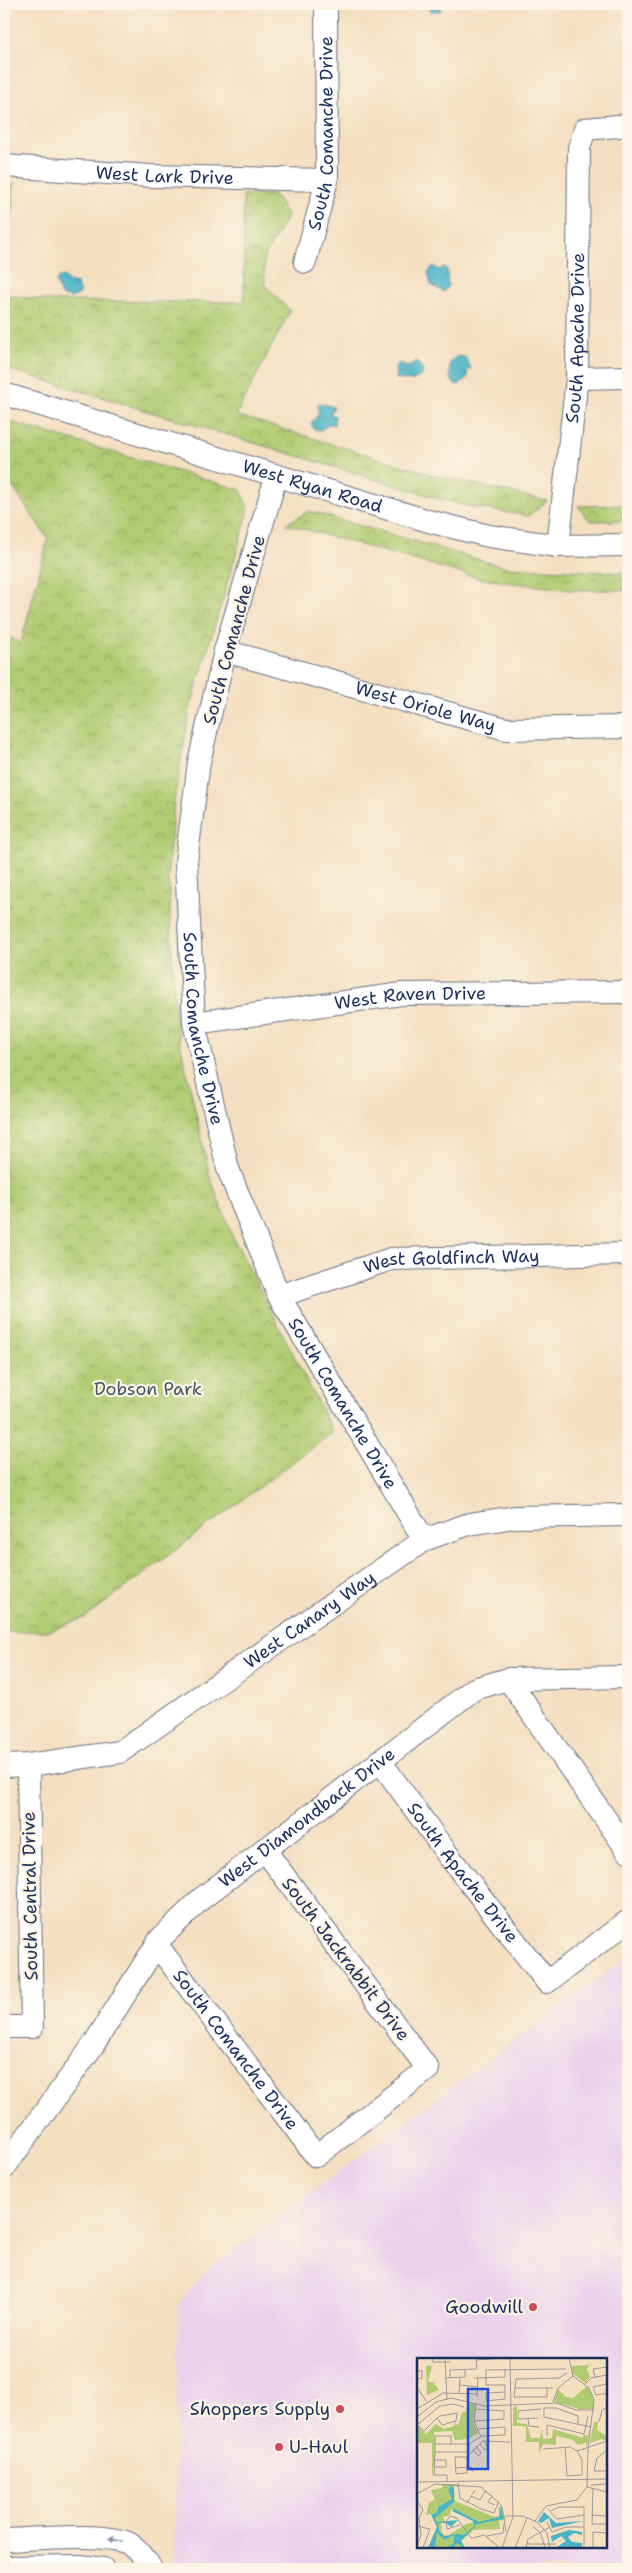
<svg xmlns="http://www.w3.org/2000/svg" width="632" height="2573" viewBox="0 0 632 2573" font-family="'Shantell Sans',sans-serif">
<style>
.built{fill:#ebd1ec;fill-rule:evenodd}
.park{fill:url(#park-crowns);stroke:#667d68}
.water{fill:url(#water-ripples);stroke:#327292}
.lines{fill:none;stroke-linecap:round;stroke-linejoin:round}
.minor-casing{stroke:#676d81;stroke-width:24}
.minor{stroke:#fff;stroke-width:22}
.oneway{fill:#8d97ae}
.poi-dot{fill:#d1495b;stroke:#fcf5e5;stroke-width:2}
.labels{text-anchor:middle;stroke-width:4.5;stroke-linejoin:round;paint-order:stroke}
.street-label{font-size:18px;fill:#1b2f5e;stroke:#fcf5e5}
.park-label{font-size:18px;fill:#405663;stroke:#fcf5e5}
.poi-label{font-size:18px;fill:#1b2f5e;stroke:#fcf5e5;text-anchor:end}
.inset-road{fill:none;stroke:#9d9999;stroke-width:1}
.view{fill:#1d4ed8;fill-opacity:0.15;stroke:#1d4ed8;stroke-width:2.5}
.inset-edge{fill:none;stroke:#1b2f5e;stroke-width:2.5}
</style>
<defs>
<pattern id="park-crowns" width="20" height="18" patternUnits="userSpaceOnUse" patternTransform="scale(1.25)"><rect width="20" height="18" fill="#b0cb71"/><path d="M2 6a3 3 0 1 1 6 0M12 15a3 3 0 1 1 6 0" fill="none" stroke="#8ea560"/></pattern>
<pattern id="water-ripples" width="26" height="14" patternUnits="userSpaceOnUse" patternTransform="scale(1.25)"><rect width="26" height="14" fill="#49b4c7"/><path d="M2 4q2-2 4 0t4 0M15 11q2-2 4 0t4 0" fill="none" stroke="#3c93a5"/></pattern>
</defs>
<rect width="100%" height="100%" fill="#fcf5e5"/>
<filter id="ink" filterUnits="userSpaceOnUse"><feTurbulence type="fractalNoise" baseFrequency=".02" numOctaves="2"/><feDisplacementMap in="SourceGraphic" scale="10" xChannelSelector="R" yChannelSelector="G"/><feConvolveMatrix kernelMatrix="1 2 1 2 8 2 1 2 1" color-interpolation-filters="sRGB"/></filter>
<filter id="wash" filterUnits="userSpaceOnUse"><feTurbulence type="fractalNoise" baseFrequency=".0096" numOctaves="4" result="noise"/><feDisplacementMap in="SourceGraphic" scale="20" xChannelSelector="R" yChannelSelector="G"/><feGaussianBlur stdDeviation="1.12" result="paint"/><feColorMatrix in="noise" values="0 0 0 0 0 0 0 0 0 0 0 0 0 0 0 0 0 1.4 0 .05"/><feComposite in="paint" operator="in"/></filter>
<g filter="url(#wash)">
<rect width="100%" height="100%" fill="#f4dfc1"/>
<path class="built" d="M628,1956v613h-454l5,-266 26,-31zM418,2359h188v188h-188z"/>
<path class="park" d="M15,183l-11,101v-94z
M243,194l32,1 13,21 -24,42 1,27 25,26 -54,104 198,60 113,26 -19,15 -67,-11 -457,-137v-73l48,6 192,1z
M4,420l237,70 8,20 -59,199 -16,92 -6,70 8,153 34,153 22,58 101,197 -247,185 -37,14 -45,1v-997l17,8 27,-104 -44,-65z
M628,505v16h-38l-12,-15z
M309,511l196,56 123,6v17h-58l-88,-11 -196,-55z"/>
<path class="water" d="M429,4h14l-3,7h-9z
M433,266l7,4 3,-3 4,2 1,17 -4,6 -13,-7 -3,-13z
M60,276l5,2 3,4 9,2 3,10 -9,4 -10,-2 -5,-14z
M457,356l8,1 6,11 -4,4 1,5 -9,8 -5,-1 -4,-7v-15z
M416,361l7,8 -1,6 -10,6 -16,-2 -1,-13 6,-3 8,4z
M320,403l14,4 -4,7 5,2 -1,9 -5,-1 -8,6 -7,-1 -3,-6 7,-8v-11z"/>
</g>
<g filter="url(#ink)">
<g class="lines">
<g class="minor-casing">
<g id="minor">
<path id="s1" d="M4,166l147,10 176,4"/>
<path id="s2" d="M305,262l22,-82 -1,-176"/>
<path d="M577,378l51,-1"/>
<path id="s3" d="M4,394l428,128 57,14 69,10 70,-1"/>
<path id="s4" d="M276,477l-51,174 -26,111 -13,100 8,161 34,146 51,127 145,244"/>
<path id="s5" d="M558,546l19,-168 2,-230 6,-19 43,-4"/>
<path id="s6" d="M225,651l281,78 122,-2"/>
<path id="s7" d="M194,1023l208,-29 226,-2"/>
<path id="s8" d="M279,1296l112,-37 237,-5"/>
<path d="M508,1679l120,172"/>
<path id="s9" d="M380,1761l68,94 99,127 81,-61"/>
<path id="s10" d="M4,1766l24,-1 92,-13 304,-212 45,-16 46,-7 113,-2"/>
<path id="s11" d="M157,1945l159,211 112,-87 -164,-220"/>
<path d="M4,2027h28l-4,-262"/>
<path id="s12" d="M4,2168l88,-121 68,-108 41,-40 273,-210 34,-10 120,-2"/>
<path d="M4,2540c29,-1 100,-8 124,3 9,4 19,18 23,26"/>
<path d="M4,2567l77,-1 22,3"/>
</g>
</g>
<use href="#minor" class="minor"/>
</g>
<defs><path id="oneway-solid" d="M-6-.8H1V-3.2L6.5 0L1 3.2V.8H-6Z" transform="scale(1.25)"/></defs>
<use class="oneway" href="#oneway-solid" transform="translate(115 2540) rotate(-167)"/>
</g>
<g class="poi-dot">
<circle cx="533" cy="2307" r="5"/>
<circle cx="340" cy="2409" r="5"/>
<circle cx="279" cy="2447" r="5"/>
</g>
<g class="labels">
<g class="street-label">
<text dy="6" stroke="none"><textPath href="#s2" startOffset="131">South Comanche Drive</textPath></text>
<text dy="6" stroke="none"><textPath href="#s1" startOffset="161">West Lark Drive</textPath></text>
<text dy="6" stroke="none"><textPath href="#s5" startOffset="209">South Apache Drive</textPath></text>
<text dy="6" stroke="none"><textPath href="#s3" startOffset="322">West Ryan Road</textPath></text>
<text transform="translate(234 630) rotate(-75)" y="6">South Comanche Drive</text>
<text dy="6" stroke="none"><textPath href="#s6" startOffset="208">West Oriole Way</textPath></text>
<text dy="6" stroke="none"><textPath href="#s7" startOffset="218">West Raven Drive</textPath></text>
<text dy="6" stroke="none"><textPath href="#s4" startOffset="564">South Comanche Drive</textPath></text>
<text dy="6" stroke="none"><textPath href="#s8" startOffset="178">West Goldfinch Way</textPath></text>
<text dy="6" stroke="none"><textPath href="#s4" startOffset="969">South Comanche Drive</textPath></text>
<text dy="6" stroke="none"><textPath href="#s10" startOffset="348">West Canary Way</textPath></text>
<text dy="6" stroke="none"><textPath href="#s12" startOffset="468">West Diamondback Drive</textPath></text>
<text dy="6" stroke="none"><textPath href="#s9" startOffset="139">South Apache Drive</textPath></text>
<text transform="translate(30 1896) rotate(-91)" y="6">South Central Drive</text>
<text transform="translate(346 1959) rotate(53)" y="6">South Jackrabbit Drive</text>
<text dy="6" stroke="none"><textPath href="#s11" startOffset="131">South Comanche Drive</textPath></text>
</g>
<g class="park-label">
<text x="148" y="1395">Dobson Park</text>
</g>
<g class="poi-label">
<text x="523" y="2313">Goodwill</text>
<text x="330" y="2415">Shoppers Supply</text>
<text x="289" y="2453" text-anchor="start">U-Haul</text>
</g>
</g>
<g transform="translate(417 2358)">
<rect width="190" height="190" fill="#f4dfc1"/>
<path d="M9,8h6l-4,16h5l6,8 -12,5zM37,129l1,14 40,16 5,-1 -2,-8 3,-2 5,13 -7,2 1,8 -26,1 -13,11 4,7h-37l9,-21 -6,-12 14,-9zM34,151l23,13 -8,2 -20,13 -4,-4 -1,-12 4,1 -2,-5 7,-2z" fill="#b0cb71" fill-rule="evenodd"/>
<path d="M175,2l-5,9 3,8 -5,6 -13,-10v-7l17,-1zM170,28l6,9 1,14h-15l-25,-7 4,-13 8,8 7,1zM50,44l9,3 -3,16 5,12 -9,6 -14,1 -3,-9 -18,1 2,16 -4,31v-36h-15v-18l9,9 10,-10 8,5 10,-3 1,-4 3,4 4,-14 5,-1 -2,-3 3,1zM100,48v17l10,1 4,14h9l2,-9 1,10 9,-1 1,-9 30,9v-4l5,2 2,-8 -3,18 -1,-3 -8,2 -5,-5 -17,-4v9l-13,-1 -4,10v-12h-13v-16h-13v-19zM177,64h4l-1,8 10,6v5l-6,-2 -11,4 -1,3zM25,126h15l1,3 -6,-1 -4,4 4,8 -5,6 -9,3 -2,6 -10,2 3,-13 6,-2 -4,-10 11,-2z" fill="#b0cb71"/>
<path d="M34,128l3,1v15l-19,16 2,4 21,-2 -7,7 -5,-4h-8l1,8 5,5 13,-2 7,1 10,-9 -1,-5 -21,-10 2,-2 25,13 20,-5 2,-11 2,13 -26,5 -16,17 4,7 -9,-5 -2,5h-7l7,-5v-8l-10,5 -7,-8 -2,16h-7l9,-21 -6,-13 6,-1 1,-6 14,-8 -4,-9zM127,154l12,11 27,-2 -31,7 -3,-10 -8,5 -3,-2zM152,172l13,2v3l-8,-2 -6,4 4,5 10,1v4h-25l9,-6 -5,-5 -9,6 -1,-6z" fill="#49b4c7"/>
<path class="inset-road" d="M15,0l1,4h17M28,0l2,41M59,2l28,-2M0,13h5v7l-5,1M178,19l-2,-8 14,-2M28,20l20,-1v-7M33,20v-8l27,-1 -1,-11M57,20l31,-1v-8M168,26l6,-6 16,-3M190,26l-14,3 3,8 11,-2M43,27l18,2M0,29l9,14M98,30h38M130,30v9h-33l2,-18 43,-1 8,-5M42,35l1,-15M60,39l1,-20M69,42v-7l19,-1M69,43l19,-2v-14h-19v-15l80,-1M136,44l5,-14 15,-12M59,46l-2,17 7,16M0,51l26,-16 35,1M0,59l19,-15 15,-4 34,8 71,-3 20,7h18M20,60l5,7 14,-4 1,-8 -17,3 -3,2 -13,13 -7,-6 23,-19 13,-2 11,3M121,60l-20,1v-8l23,-2M111,61l1,7 10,1M57,63l30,-2v-8l-29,-2M182,64l3,-12 5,-3M161,66v-8l-22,-8h-12v9l47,10M130,78v-11l37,9 4,-18M34,86v-8h-16v8h34l13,-8 23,-1v-8l-28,2M63,86l5,6 3,-2 -4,-7M148,89l2,29 15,-1v-15l-5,-9M56,91l5,7 3,-3 -5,-7M126,91l27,-2 7,4M190,92l-10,8 -3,13h13M160,93l30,-10M50,99h-12l1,17 11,-1v-16l16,-16 27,1M17,102h12v7h-12M39,110l15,-1 2,5M0,124l190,-3M30,124v-7h-13l1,-23h34v-8M41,125l2,15 21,11 13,4 5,-12M174,127l16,-1M170,129l20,5M176,131l-1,35h15M0,136l18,-10 46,3 21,19 4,26M54,138l9,4 5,-9 7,5 -4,6 7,3M0,142l6,10 -4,8 2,17 -4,11M50,145l8,-13M131,151l9,10 27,-4M134,153l8,-4h25v41M175,157l15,1M89,158h17l14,6 10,11 3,15M118,163l11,-15 31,-6 10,-13 1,-40 6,-47 -5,-12 -16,-12 -4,-18M130,164l5,10 14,-5h18M43,167l-13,4 -1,-7 4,-6 7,2 15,21M0,168l13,3 -7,19M116,168l8,8 4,14M70,178l16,-3 1,-9M56,180l11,-3 16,13M109,186h30M85,190l11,-31 -3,-159M98,190l12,-30M109,190l2,-9 22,-12M176,190v-16l14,1"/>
<path class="view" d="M51,31h20v80h-20z"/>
<rect width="190" height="190" class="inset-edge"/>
</g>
<rect width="632" height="2573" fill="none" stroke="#fcf5e5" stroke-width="20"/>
</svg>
